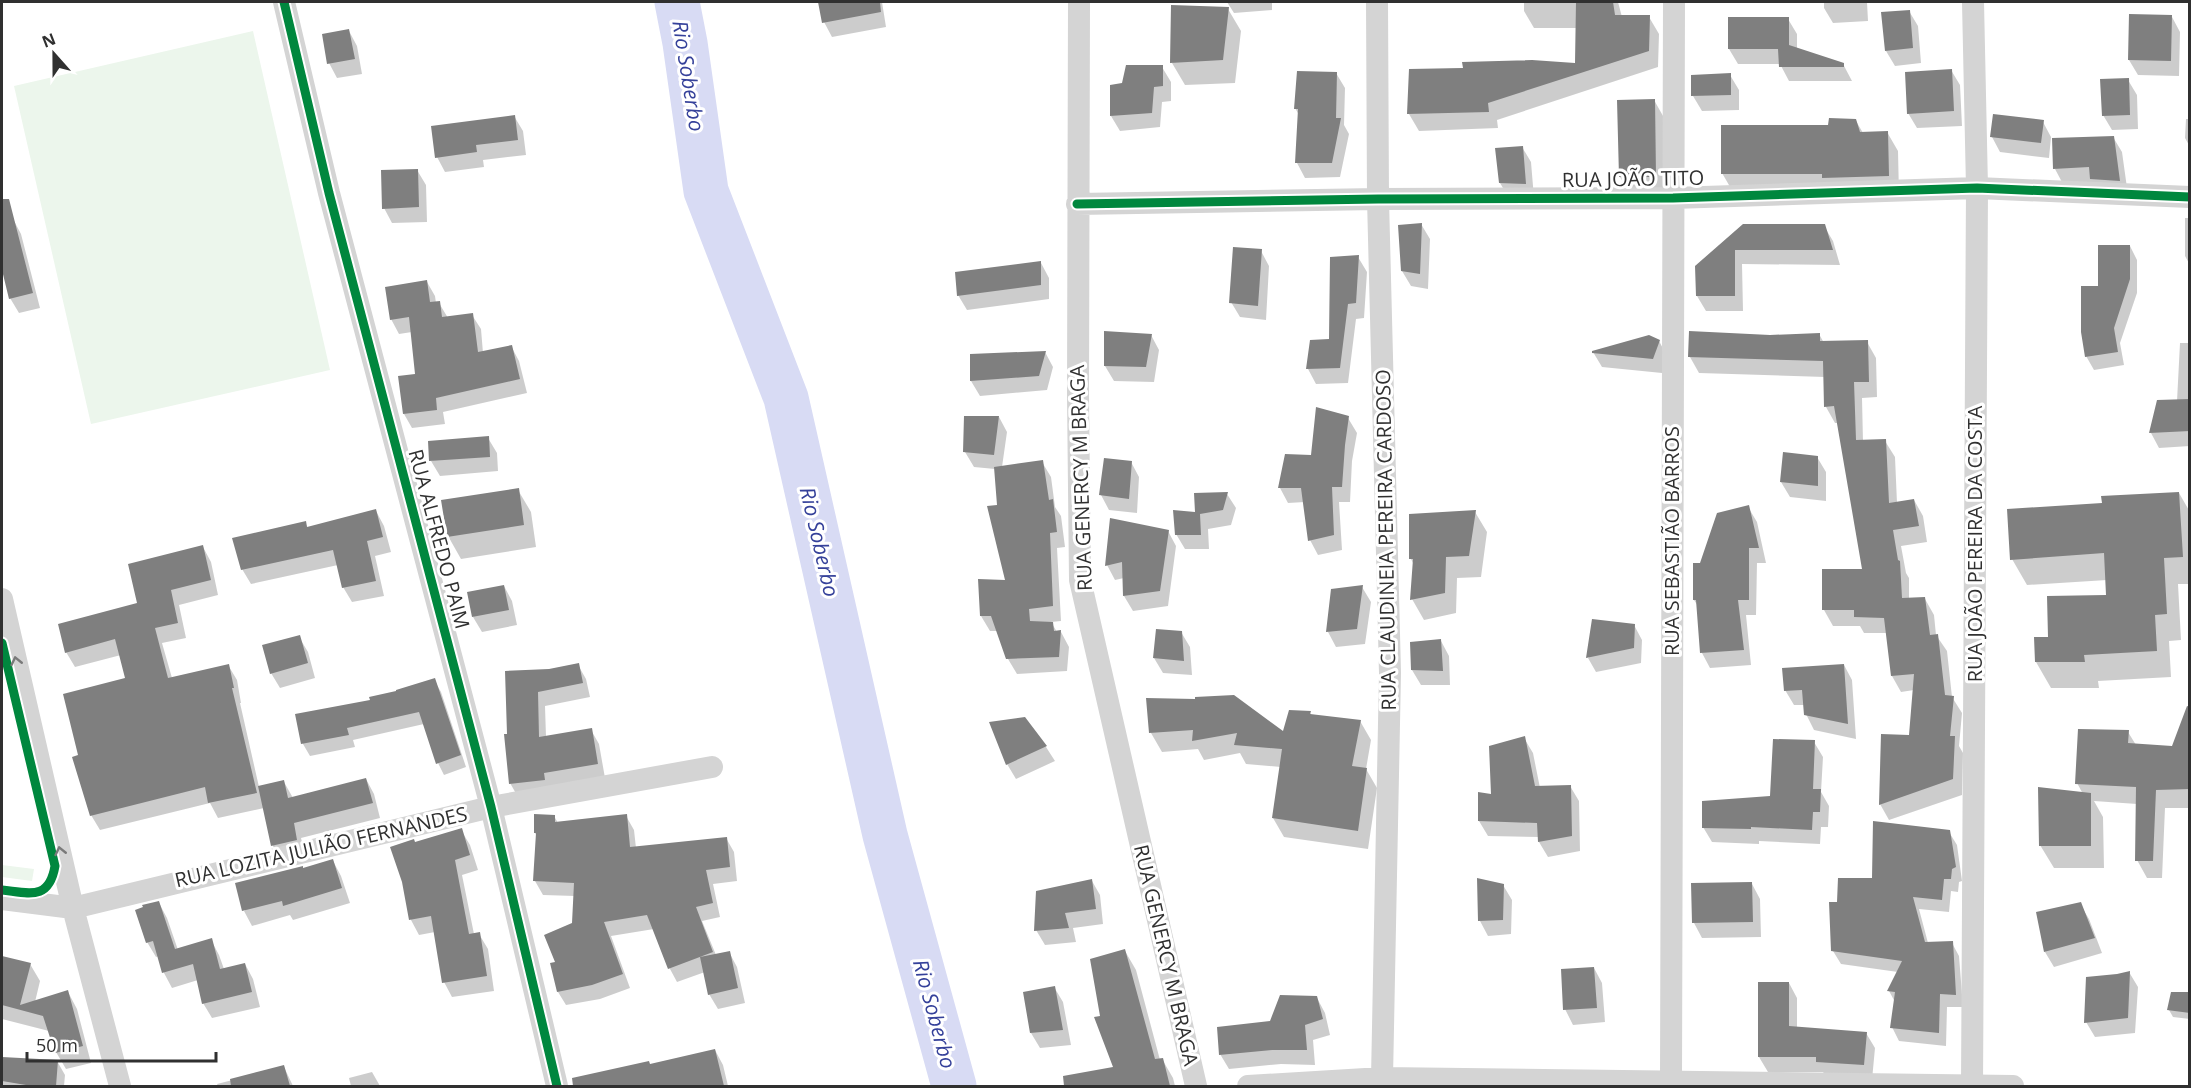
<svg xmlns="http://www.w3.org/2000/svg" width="2191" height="1088" viewBox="0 0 2191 1088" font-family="'Open Sans',sans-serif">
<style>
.green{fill:#ecf6ec}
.shadow{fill:#0003}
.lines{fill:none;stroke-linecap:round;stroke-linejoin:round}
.river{stroke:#d8dbf4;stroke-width:45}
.building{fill:#7f7f7f}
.street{stroke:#d4d4d4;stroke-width:22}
.cycleway-casing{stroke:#fff;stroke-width:13}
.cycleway{stroke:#00873e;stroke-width:9}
.oneway{stroke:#7a7a7a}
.labels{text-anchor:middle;stroke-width:6;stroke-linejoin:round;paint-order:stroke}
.street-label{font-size:20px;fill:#303030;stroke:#fff}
.water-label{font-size:21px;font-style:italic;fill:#35419a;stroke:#fff}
</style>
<rect width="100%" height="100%" fill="#fff"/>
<path class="green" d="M253,31l77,339 -239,54 -77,-338z
M2,865l32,4 -2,12 -30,-4z"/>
<path class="shadow" d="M820,2h62l4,25 -54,10 -8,-15z
M1227,2h45v8l-38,3z
M1524,2h94l4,15h27l10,17 -1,33 -161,53 1,8 -79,3 -10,-17 2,-44 165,-5 1,-37h-43l-10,-17z
M1824,2h43l1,19 -35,2 -9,-15z
M1228,9l13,22 -6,52 -50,2 -13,-22z
M1909,11l9,15 3,37 -26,3 -9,-15z
M2172,17l8,15 -1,44 -41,-1 -9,-15z
M1788,19l9,15v15l46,15 9,17h-63l-9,-17h-42l-9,-15z
M349,31l8,15 5,28 -25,4 -8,-15z
M1162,67l9,15v19l-9,1 -2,25 -40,4 -9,-15z
M1951,70l9,15 2,41 -45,2 -9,-15z
M1336,73l9,15 -1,37 5,9 -9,43 -35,1 -8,-15 2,-48 -4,-7z
M1730,75l9,15v20l-37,1 -9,-15z
M2128,80l9,15 1,34 -26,1 -9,-15z
M1654,100l13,23 1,76 -35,1 -13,-23z
M514,116l9,15 3,24 -43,5 1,7 -39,5 -8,-15z
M2186,119h4v28l-5,-9z
M1856,121l7,12 24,-1 11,19 1,44 -166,-3 -11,-19 108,-47z
M2043,122l8,15 -2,21 -49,-6 -8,-15z
M2113,137l9,15 6,43 -65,-11 -8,-15z
M1522,147l9,15 3,36h-25l-9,-15z
M417,170l9,15 1,37 -35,1 -8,-15z
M2185,218h5v47l-5,-9z
M13,219l8,15 19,74 -21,5 -9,-15 -8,-34v-42z
M1421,224l9,15 -2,50 -17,-3 -9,-15z
M1744,226h80l9,15 7,24 -98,-1 1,47h-37l-9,-15z
M2130,246l7,14v33l-17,50 4,22 -30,5 -8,-14 14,-68z
M1261,251l8,15 -3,54 -26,-3 -9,-15z
M1358,257l9,15 -3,46 -8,1 -8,64 -32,1 -8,-15 22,-29z
M1041,263l8,15v21l-82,11 -9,-15z
M427,282l8,14 1,7h3l9,15 24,-3 9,14 2,24 28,-7 8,15 8,32 -84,19 2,12 -33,4 -8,-14 13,-39 -5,-43 -13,2 -8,-15z
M1691,333l79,3 49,-2 5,9 43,-1 9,16 1,39 -15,1 1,44 22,-1 10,16 2,46 17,-3 9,16 4,26 -26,4 5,27 3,5v21h16l9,16 2,20 11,16 5,46 10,16 -3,33 4,7 -1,42 -73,25 -9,-16 31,-68 3,-46 -13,2 -9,-16 -5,-43h-23l-4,-7h-27l-9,-16 40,-40 -26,-147h-3l-9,-16 -1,-30 -126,-4 -9,-16z
M1151,335l8,15 -5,32 -40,-1 -9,-15z
M1659,341l8,15 -5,17 -60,-6 -9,-15z
M2180,343h10v103l-31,2 -8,-15 26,-32z
M1045,352l8,15 -6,23 -67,6 -9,-15v-26z
M999,417l8,15 -5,35 40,-5 9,15 4,30 6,9 4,31 -8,1 4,73 -10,1 6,10h4l8,15 -2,24 -50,3 -9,-15 -10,-28h-8l-9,-15 26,-35 -12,-112 -21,-2 -9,-15z
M1348,418l9,15 -5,28 -2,41h-11l3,48 -24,5 -8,-15 -5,-38 -17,1 -8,-15 33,-32z
M488,438l9,15 1,18 -58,5 -9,-15z
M1817,457l9,15v29l-36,-4 -9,-15z
M1131,462l8,15 -2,36 -28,-3 -8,-15z
M518,490l13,22 5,35 -75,12 -13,-23z
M2179,493l11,19v72h-12l3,56 -12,1 2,36 -73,4 1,7h-48l-15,-26 13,-23 59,-43 -1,-16 -80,5 -15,-26 91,-55z
M1227,494l9,14 -5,17 -23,4 1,20h-24l-9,-15 21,-21z
M1748,507l9,15 9,41h-9l-1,52h-10l5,50 -41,3 -8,-15 -4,-47 -4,-6z
M376,511l8,15 7,26 -16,4 9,40 -32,6 -9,-15 -5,-22 -87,19 -9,-15 63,-46 3,5z
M1475,512l12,20 -6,45 -24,1 -1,35 -32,7 -12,-21 2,-34 -3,-6z
M1168,531l8,15 -8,60 -35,5 -9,-15v-18l-9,2 -8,-15z
M203,547l8,15 7,33 -39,10 7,33 -24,5 10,35 56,-13 9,15 4,23h-1l19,84 25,-5 9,16 73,-19 8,15 6,24 -79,20 4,17 -24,6 -8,-15 -9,-38 -46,10 -8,-15 -110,27 -9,-15 -11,-59 47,-77 -6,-24 -46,12 -9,-15 73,-48z
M504,586l8,15 5,24 -35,7 -9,-15z
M1362,587l9,15 -6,42 -29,3 -8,-15z
M1634,625l8,15 -1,23 -45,9 -8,-14z
M1181,632l9,15 2,28 -29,-2 -9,-15z
M299,637l9,15 7,26 -35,10 -9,-15z
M1441,641l8,15 1,29h-29l-9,-15z
M578,665l8,14 4,18 -45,9 1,31 45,-7 8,14 6,34 -87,19 -8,-14 -1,-48 40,-64z
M1844,665l8,15 4,59 -42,-9 -8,-16 -1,-9h-11l-9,-15z
M434,680l7,12 25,75 -22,8 -6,-12 -14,-39 -71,16 2,7 -45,9 -7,-12 -6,-28 75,-15z
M1148,699l136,34 26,-21 2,4 48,5 11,19 -5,29 11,19 -9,61 -84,-12 -11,-19 8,-51 -35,-3 -6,-11 -36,7 -6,-11 -36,3 -11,-19z
M1024,719l22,28 9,14 -39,18 -9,-15z
M2190,722v86h-25l-3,70h-15l-10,-18v-56l-43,-3 9,16 1,51h-50l-14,-23 43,-51 -6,-11 51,-51 8,13 37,3z
M1524,738l9,15 7,35 30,-2 9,15 1,50 -32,6 -9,-15v-5l-51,-1 -9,-15z
M1814,742l9,15 -2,35 8,14 -1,21h-7l-1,17 -61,-3v3l-47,-2 -9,-15 69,-30z
M554,816l4,7 68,-7 8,14 2,18 90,-10 8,14 3,29 -24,3 7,33 -18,4 14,34 13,-3 8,15 8,36 -27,6 -9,-15 -4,-22 -28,10 -7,-13 -16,-40 -43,7 19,52 -30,11 -34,6 -8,-13 16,-68 1,-28 -32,-1 -8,-14 2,-45 -2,-3z
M461,830l9,15 8,25 -16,5 12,59h5l9,15 6,42 -42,6 -8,-15 -9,-50 -16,3 -8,-15 -8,-39 12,-37z
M1949,832l8,13 5,36 -3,1 -1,10 -7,-1 -2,21 -30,-3 9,34h24l7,13 4,51h-16l-1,39 -47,-5 -7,-14 3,-25 -6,-11 9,-19 -57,-8 -8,-13 5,-47z
M333,861l8,15 9,27 -57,17 -3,-5 -38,11 -8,-15 59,-41z
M1092,881l8,14 3,29 -30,4 3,14 -31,3 -9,-15z
M1752,884l8,15 1,38 -59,1 -8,-15z
M1503,885l9,15 -1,34 -23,2 -8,-15z
M159,903l8,15 11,32 33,-10 8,15 5,14 21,-5 8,15 7,28 -48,11 -9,-15 -5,-23 -26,8 -8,-15 -5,-17 -3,1 -9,-15 -2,-34z
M2080,904l9,15 13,34 -48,14 -9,-15z
M1125,951l11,19 24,90 2,-1 11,19 2,8h-72l-3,-15 15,-3 -13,-51z
M2,957l28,7 10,17 -5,21 33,-10 9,17 14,54 -25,6 -10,-17 -7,-21 -47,-12z
M1594,968l8,15 3,39 -32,3 -8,-16z
M2129,972l9,15 -3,46 -40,4 -9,-15z
M1789,983l8,15v30l69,5 9,15 -3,32 -46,-4 -3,-4h-55l-9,-15z
M1054,987l9,15 8,43 -31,3 -9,-15z
M2190,994v25l-17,-2 -4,-7z
M1317,998l8,15 5,22 -17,5 2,25 -34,-1 -52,5 -9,-15 51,-32z
M715,1050l8,15 5,21h-119l-3,-14 44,-6z
M2,1058l55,3 8,14 -1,11h-62z
M284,1067l9,19h-75l-1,-2z
M372,1072l8,14h-29l-2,-8z"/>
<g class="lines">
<path class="river" d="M677,2l8,41 21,148 80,207 99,437 69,251"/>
</g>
<path class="building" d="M818,2h62l1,10 -59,11z
M1576,2h37l2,13h35l-1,36 -161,52 1,9 -82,2 2,-45 54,-1 -1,-6 70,-2 43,3z
M1171,5l58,2 -6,53 -53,3z
M1910,10l3,38 -28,3 -4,-39z
M2129,14l43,1 -1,46 -43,-1z
M1728,17h61v28l55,18v4h-65l-1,-18h-50z
M349,29l6,30 -28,5 -5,-30z
M1126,65h37v21l-9,1 -2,26 -42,3v-31l12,-2z
M1952,69l2,42 -47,3 -2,-42z
M1297,71l40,1 -1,46h5l-9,45h-37l3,-54h-4z
M1731,73v22l-40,1v-21z
M2129,78l1,37 -28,1 -2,-37z
M1655,99l1,78h-37l-2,-77z
M1993,114l51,6 -3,23 -51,-6z
M515,115l3,25 -42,5 1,7 -42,6 -4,-32z
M1829,118l27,1 4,13 28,-1 1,45 -67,2v-4h-101v-49h107z
M2114,136l6,45 -30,-2 -1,-12 -36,2 -1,-31z
M1523,146l3,38 -27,-1 -4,-35z
M418,169l1,38 -37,2 -1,-39z
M2,199h7l24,94 -24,6 -7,-29z
M1422,223l-2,51 -19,-3 -3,-46z
M1743,224h82l8,26h-98v46h-39l-1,-30z
M2098,245h32v34l-16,49 4,24 -33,5 -4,-25v-46h17z
M1233,247l29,2 -4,57 -29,-3z
M1359,255l-3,48 -8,1 -8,64 -34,1 4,-29 19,-1 1,-82z
M1041,261v24l-84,11 -2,-24z
M427,280l3,22 10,-1 2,16 31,-4 5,39 34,-7 8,34 -84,19 1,12 -34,4 -5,-38 17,-2 -6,-57 -19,3 -5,-33z
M1104,331l48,3 -6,33 -42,-1z
M1689,331l81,4 50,-2v8l48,-1 1,42h-15l2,58 30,-1 3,64 25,-4 5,27 -26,4 5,30 2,1 2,37 23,-1 5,38 8,-1 7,61 9,1 -4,40h5l-2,43 -74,26 2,-71 28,1 5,-61 -23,2 -7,-58 -30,-1v-7h-32v-41h40l-28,-163 -10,1 -1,-46 -135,-4z
M1649,335l11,5 -7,19 -61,-6v-2z
M1046,351l-7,25 -69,5v-27z
M2190,399v32l-41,2 8,-33z
M1316,407l33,9 -4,29 -3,42h-10l2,48 -26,6 -7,-53h-23l7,-34 26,1z
M964,416h35l-5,39 -31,-3z
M489,436l1,21 -61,4 -1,-20z
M1783,452l35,4v30l-38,-4z
M1104,458l28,3 -3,38 -30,-4z
M1043,460l6,40 4,-1 4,33 -7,1 3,73 -24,3 1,12 23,1 1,9 7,-1 -2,27 -53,2 -15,-43h-11l-2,-37 27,1 -18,-74 10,-1 -3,-38z
M519,488l5,37 -77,12 -6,-37z
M1228,492l-5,18 -23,4 1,21h-26l-2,-25 22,2 -1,-19z
M2179,492l4,65 -19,1 3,56 -12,1 2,36 -73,4 1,7h-50l-1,-25h14l-1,-41 59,-1 -2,-42 -94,7 -3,-51 95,-6 -1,-7z
M1749,505l10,43h-10v52h-11l6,50 -44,3 -4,-53h-3v-37h7l17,-50z
M376,509l7,28 -16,4 9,40 -34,7 -9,-38 -92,20 -9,-32 74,-17 1,6z
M1476,510l-7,46 -23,1 -1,36 -35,7 3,-41h-4v-45z
M1110,518l59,12 -9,61 -37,5 -1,-34 -17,4z
M203,545l8,35 -40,10 7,33 -23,5 13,50 61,-14 5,24h-2l25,105 -49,10 -3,-16 -115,29 -18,-59 6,-2 -15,-61 62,-16 -10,-39 -50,14 -7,-29 79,-21 -9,-39z
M504,585l5,25 -37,7 -5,-25z
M1363,585l-6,44 -31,3 5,-43z
M1592,619l43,5 -1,24 -48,10z
M1156,629l26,2 2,30 -31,-3z
M300,635l8,28 -38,11 -8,-29z
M1441,639l2,32 -32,-1 -1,-28z
M579,663l4,20 -45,9 1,45 53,-9 6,36 -54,9 1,7 -36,4 -5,-50h3l-2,-63 44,-2z
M1844,664l4,60 -44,-9 -2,-25 -18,1 -2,-23z
M435,678l26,77 -25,9 -17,-52 -72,16 2,7 -48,9 -6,-30 75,-14 -1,-3 27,-6v-1z
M1234,695l49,36 6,-21 22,1 -1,3 51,6 -9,46 15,2 -9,63 -86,-13 10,-69 -48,-4 3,-12 -45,8 1,-11 -44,3 -3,-35 49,1v-2z
M2187,706l3,1v82l-34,1 -3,71h-18l1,-74 -61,-3 3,-55 51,1 -1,13 44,3z
M1025,717l22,29 -41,19 -17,-43z
M1525,736l10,50 36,-1 1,51 -34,6 -1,-19 -59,-2v-29l13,2 -2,-48z
M1773,739l42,1 -2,49h8l-1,23h-7l-1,18 -61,-3v2l-49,-1v-27l68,-5z
M366,778l7,25 -79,20 3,17 -26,6 -13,-60 26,-6 4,18z
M2038,787l53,6v53h-52z
M534,814l21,1v7l72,-8 3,33 97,-10 3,30 -24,3 7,33 -17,4 17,45 -45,17 -21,-54 -43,7 19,52 -31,11 -35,7 -7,-29 5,-1 -11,-27 28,-12 2,-40 -41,-2 3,-48h-2z
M1873,821l77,9 6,37 -4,2 -1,10h-7l-2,21 -29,-3 12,45 28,-1 3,54 -16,-1 -1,39 -49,-5 5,-36 -8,-1 15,-30 -71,-10 -2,-49h8l1,-24h34z
M462,828l8,27 -15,5 14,74 11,-2 7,44 -45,7 -11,-67 -22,4 -7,-38 -12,-35 24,-8 1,3z
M333,859l9,29 -59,18 -1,-5 -40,10 -7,-28 68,-17v2z
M1477,878l27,6 -1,36 -25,1z
M1092,879l4,30 -31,4 4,15 -35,3 2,-40z
M1752,882l1,40 -61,1 -1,-40z
M159,901l16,48 37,-11 8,31 25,-6 7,29 -50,12 -9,-40 -31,9 -9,-32 -7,2 -11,-33 8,-3 -1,-2z
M2081,902l14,36 -51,14 -8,-40z
M1125,949l30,110 8,-1 7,28h-106l-1,-10 50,-9 -19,-50 6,-1 -10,-57z
M730,951l8,37 -30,7 -8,-38z
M2,956l29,7 -11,42 48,-15 15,56 -28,7 -12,-37 -41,-11z
M1594,967l3,41 -34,2 -2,-41z
M2130,971l-2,47 -44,5 2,-46 31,-3z
M1758,982h31v44l78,6 -3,33 -48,-3v-5h-58z
M1055,986l8,44 -33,3 -7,-41z
M2171,992h19v21l-23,-3z
M1280,995l37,1 6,23 -18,6 2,25h-35l-53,5 -2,-28 53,-6z
M715,1049l9,37h-151l-1,-8 77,-17 1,3z
M2,1057l56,3 -2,26 -30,-1 -24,-4z
M284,1065l6,21h-59l-1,-7z"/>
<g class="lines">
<path class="street" d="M284,2l45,191 162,614 66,279
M1079,2l-1,394 2,184 116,506
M1377,2l1,197 12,474 -8,405
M1077,204l301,-5 295,-1 304,-10 213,9
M2,599l71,309 47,178
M2,899l71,9 418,-101 221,-40
M1671,1081l3,-1079
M1248,1086l134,-8 631,8
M1972,1086l5,-898 -4,-186"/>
<g class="cycleway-casing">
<path id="cycleway" d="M284,2l45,191 162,614 66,279
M1077,204l301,-5 295,-1 304,-10 213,9
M2,643l53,223c-6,35 -26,27 -53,24"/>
</g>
<use href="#cycleway" class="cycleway"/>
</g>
<defs><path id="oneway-chevron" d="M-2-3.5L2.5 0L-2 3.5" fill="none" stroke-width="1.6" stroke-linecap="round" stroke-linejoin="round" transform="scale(1.5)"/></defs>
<g class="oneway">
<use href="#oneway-chevron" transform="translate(16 661) rotate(-103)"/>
<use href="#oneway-chevron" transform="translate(60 851) rotate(-103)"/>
</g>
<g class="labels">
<g class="street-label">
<text transform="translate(1633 179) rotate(-1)" y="7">RUA JOÃO TITO</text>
<text transform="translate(1081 478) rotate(-92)" y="7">RUA GENERCY M BRAGA</text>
<text transform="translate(439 539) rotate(75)" y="7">RUA ALFREDO PAIM</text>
<text transform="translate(1386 540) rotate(-91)" y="7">RUA CLAUDINEIA PEREIRA CARDOSO</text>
<text transform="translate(1672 541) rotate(-90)" y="7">RUA SEBASTIÃO BARROS</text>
<text transform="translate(1975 544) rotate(-90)" y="7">RUA JOÃO PEREIRA DA COSTA</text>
<text transform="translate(321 847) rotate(-13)" y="7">RUA LOZITA JULIÃO FERNANDES</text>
<text transform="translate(1166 955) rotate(77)" y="7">RUA GENERCY M BRAGA</text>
</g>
<g class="water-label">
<text transform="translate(688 76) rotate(81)" y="7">Rio Soberbo</text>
<text transform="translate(819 542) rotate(77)" y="7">Rio Soberbo</text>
<text transform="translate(934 1014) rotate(75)" y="7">Rio Soberbo</text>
</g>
</g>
<rect width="2191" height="1088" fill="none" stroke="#303030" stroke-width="6"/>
<g transform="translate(54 54) rotate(339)" stroke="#ffffff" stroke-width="4.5" paint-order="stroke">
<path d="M0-4.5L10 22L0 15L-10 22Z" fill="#303030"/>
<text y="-9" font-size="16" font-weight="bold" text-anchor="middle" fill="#303030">N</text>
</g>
<path d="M27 1052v9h189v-9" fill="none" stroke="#303030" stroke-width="3"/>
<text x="36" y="1052" font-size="18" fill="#303030" stroke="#ffffff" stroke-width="4.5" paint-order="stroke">50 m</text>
</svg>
